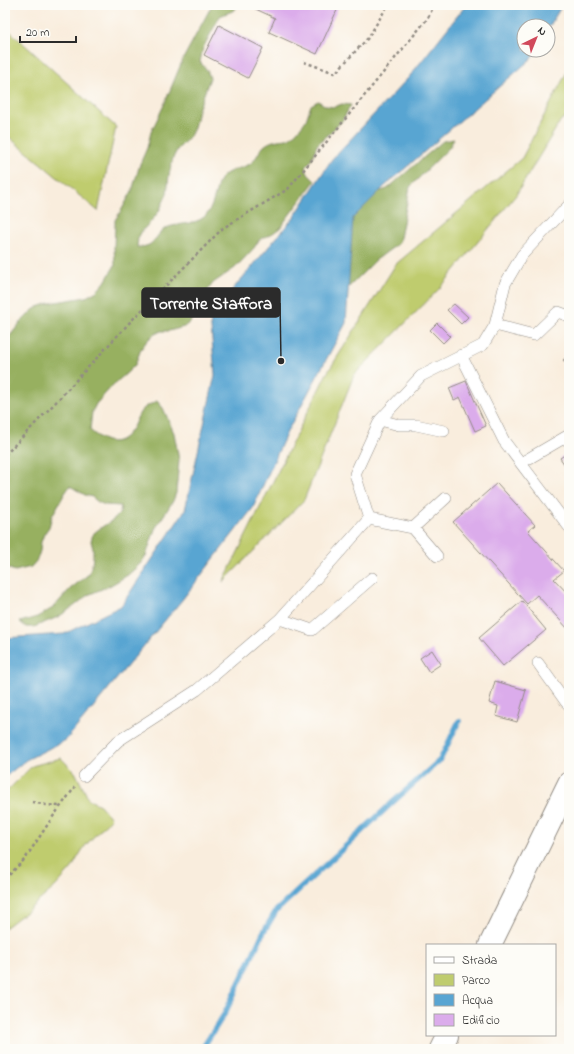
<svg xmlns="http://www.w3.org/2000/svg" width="574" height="1054" viewBox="0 0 574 1054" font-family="'Indie Flower',sans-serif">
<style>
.green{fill:#bfcc6e;stroke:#757c4c}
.forest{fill:#97b061;stroke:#616e46}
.water{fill:#59a5d2;stroke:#42687e}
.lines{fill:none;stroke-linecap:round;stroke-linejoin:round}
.stream{stroke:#59a5d2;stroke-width:5.5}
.building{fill:#dbaceb}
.lane-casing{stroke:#928c84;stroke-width:12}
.secondary-casing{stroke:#928c84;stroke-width:24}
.path{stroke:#928c84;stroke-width:2.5;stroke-dasharray:3 3;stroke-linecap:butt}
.lane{stroke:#fff;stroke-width:11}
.secondary{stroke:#fff;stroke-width:22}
.leader{fill:none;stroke:#2b2b2b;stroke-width:1.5}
.callout-dot{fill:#2b2b2b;stroke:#fdfcf7;stroke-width:1.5}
.callout{fill:#2b2b2b;stroke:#2b2b2b;stroke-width:1.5}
.callout-label{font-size:17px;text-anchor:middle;font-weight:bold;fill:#fff}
</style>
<rect width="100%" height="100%" fill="#fdfcf7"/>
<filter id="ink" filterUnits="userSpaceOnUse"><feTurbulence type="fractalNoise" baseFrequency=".025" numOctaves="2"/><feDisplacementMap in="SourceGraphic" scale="8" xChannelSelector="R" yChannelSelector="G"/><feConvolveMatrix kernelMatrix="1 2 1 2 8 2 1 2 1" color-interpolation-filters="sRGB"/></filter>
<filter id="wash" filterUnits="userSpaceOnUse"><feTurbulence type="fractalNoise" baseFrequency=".012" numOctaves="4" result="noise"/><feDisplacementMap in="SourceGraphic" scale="16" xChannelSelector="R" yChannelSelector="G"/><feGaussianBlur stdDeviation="0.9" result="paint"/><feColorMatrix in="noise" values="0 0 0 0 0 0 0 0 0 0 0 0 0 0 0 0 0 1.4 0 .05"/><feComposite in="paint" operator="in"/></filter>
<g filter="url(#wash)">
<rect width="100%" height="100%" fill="#f9eddd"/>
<path class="green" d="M5,27l111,100 -18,84 -93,-77z
M569,68v47l-8,5 -45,75 -75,92 -87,88 -50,125 -81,82 103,-207 70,-111 126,-106z
M61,758l14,14 14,28 11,5 11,13 -26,28 -7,11 -6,11 -17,19 -29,25 -21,16v-135l27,-27z"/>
<path class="forest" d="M212,5h25l-2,5 -15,6 -17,32 -3,14 7,8 3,8 -12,32 -4,18 -4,8 -13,14 -4,8 -4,17 -2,19 -8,17 -5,7 -12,13 -4,7 -1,9c3,0 6,0 9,-1 9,-2 12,-14 20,-18 11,-5 29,-3 38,-11 6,-4 9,-15 11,-22 2,-5 2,-12 6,-17 7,-8 18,-9 27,-13 8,-4 10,-13 16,-19 7,-6 14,-6 23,-7 5,-1 16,-14 19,-19 2,-5 3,-10 5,-15l7,-4 8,5 8,1 8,-3 9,1 -9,16 -25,24 -6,16 -6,6 3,7 7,7 -28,37 -7,10 -7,5 -14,7 -5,8 -19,20 -22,15 -5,7 -6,7 -4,8 -2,8 -5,8 -7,6 -15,4h-8l-8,4 -7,7 -5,7 -6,16 -7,7 -15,13 -17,19 -4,8 -2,18c17,16 32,17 44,-5 2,-5 4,-9 7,-14 5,-5 10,-7 16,-10l6,7 11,25 5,27 -3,33 -3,8 -18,28 -9,27 -5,7 -13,12 -17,10 -23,10 -15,12 -15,10 -24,10h-8l-6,-5 17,-5 16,-9 17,-19 19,-15 3,-9 1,-8v-8l-2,-8 2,-7 6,-5 15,-10 6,-6 1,-7 -16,-1 -7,-3 -6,-5 -7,-2 -15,-9 -5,7 -13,23 -3,11 -5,7 -3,8 -1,9 -3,9 -6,7 -16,4 -8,-3 -2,-3v-223l16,-20 12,-12 5,-3 12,-4 36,-6 11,-6 8,-9 10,-17 -1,-18 1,-22v-5l6,-9 11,-20 8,-27 7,-16 4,-16 13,-27 19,-46z
M454,139l-5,9 -39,39 -11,56 -23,17 -33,33 -31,-32 57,-66 18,-6 56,-48z"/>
<path class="water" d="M466,5h96l-14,24v-3h-24v24h12l-5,9 -146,127 -32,32 -7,105 -59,109 -34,76 -71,92 -116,140 -40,20 -21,17v-139l59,-4 57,-28 64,-96 30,-135 -5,-59 84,-99 38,-58 77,-82z"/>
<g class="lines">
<path class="stream" d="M202,1049l23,-36 38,-80 13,-22 117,-109 47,-42 19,-39"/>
</g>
<g id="blocks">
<path class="building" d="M247,5h85l6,3 -21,46 -48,-22 6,-14z
M219,25l44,23 -15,30 -44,-23z
M454,304l14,13 -7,7 -14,-14z
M437,323l13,13 -7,7 -13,-13z
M569,354v13l-6,-7z
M466,381l20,45 -11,5 -15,-34 -6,3 -5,-12z
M569,452v19l-9,-13z
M497,483l38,42 -7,6 36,40 -10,8 15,16v35l-32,-35 -10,9 -74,-82z
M522,601l24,29 -43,36 -24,-28z
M432,650l9,14 -12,8 -9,-14z
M495,681l31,9 -9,32 -21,-6 2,-10 -9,-3z"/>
</g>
</g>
<g filter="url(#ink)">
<use href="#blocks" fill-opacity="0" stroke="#928c84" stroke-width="1"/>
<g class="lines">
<g class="lane-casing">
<path id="lane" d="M495,325l39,10 24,-23 11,4
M461,355l43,86 65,86
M380,420l19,5h17l28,6
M521,463l48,-28
M369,519l44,9 33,-30
M413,528l24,28
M280,619l32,11 60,-52
M538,663l28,39 3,3
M84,776l34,-35 79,-51 83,-71 89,-100 -14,-45 25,-54 41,-44 62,-31 12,-20 10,-41 17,-29 47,-50"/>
</g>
<g class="secondary-casing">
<path id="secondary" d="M490,945l79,-162
M440,1049l7,-14"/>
</g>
<path class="path" d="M304,62l31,11 33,-35 20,-33
M5,455l50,-52 76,-82 92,-93 65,-39 140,-171 6,-13
M32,802l14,3 14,1
M5,879l20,-20 27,-41 23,-31"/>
<use href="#lane" class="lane"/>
<use href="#secondary" class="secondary"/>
</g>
</g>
<path class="leader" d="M281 361L280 303"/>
<circle class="callout-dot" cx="281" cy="361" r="4"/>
<rect class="callout" x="142" y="288" width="138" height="29" rx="4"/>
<g class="callout-label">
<text x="211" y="309">Torrente Staffora</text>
</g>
<rect width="574" height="1054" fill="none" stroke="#fdfcf7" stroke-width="20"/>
<rect x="426" y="944" width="130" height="92" fill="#fdfcf7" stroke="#a9a8a5"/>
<rect x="434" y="957" width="20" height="6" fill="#ffffff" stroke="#a9a8a5"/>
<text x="462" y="964" font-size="12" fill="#2b2b2b">Strada</text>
<rect x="434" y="974" width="20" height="12" fill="#bfcc6e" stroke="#a9a8a5"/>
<text x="462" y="984" font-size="12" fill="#2b2b2b">Parco</text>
<rect x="434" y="994" width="20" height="12" fill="#59a5d2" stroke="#a9a8a5"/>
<text x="462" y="1004" font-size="12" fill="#2b2b2b">Acqua</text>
<rect x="434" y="1014" width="20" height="12" fill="#dbaceb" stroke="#a9a8a5"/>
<text x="462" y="1024" font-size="12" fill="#2b2b2b">Edificio</text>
<g transform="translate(536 38) rotate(43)"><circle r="19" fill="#fdfcf7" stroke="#a9a8a5"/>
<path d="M0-3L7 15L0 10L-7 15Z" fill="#d1495b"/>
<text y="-6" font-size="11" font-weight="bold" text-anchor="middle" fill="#2b2b2b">N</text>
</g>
<path d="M20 36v6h56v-6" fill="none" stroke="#2b2b2b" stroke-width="2"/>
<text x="26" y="36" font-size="12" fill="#2b2b2b" stroke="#fdfcf7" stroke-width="3" paint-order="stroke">20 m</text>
</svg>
